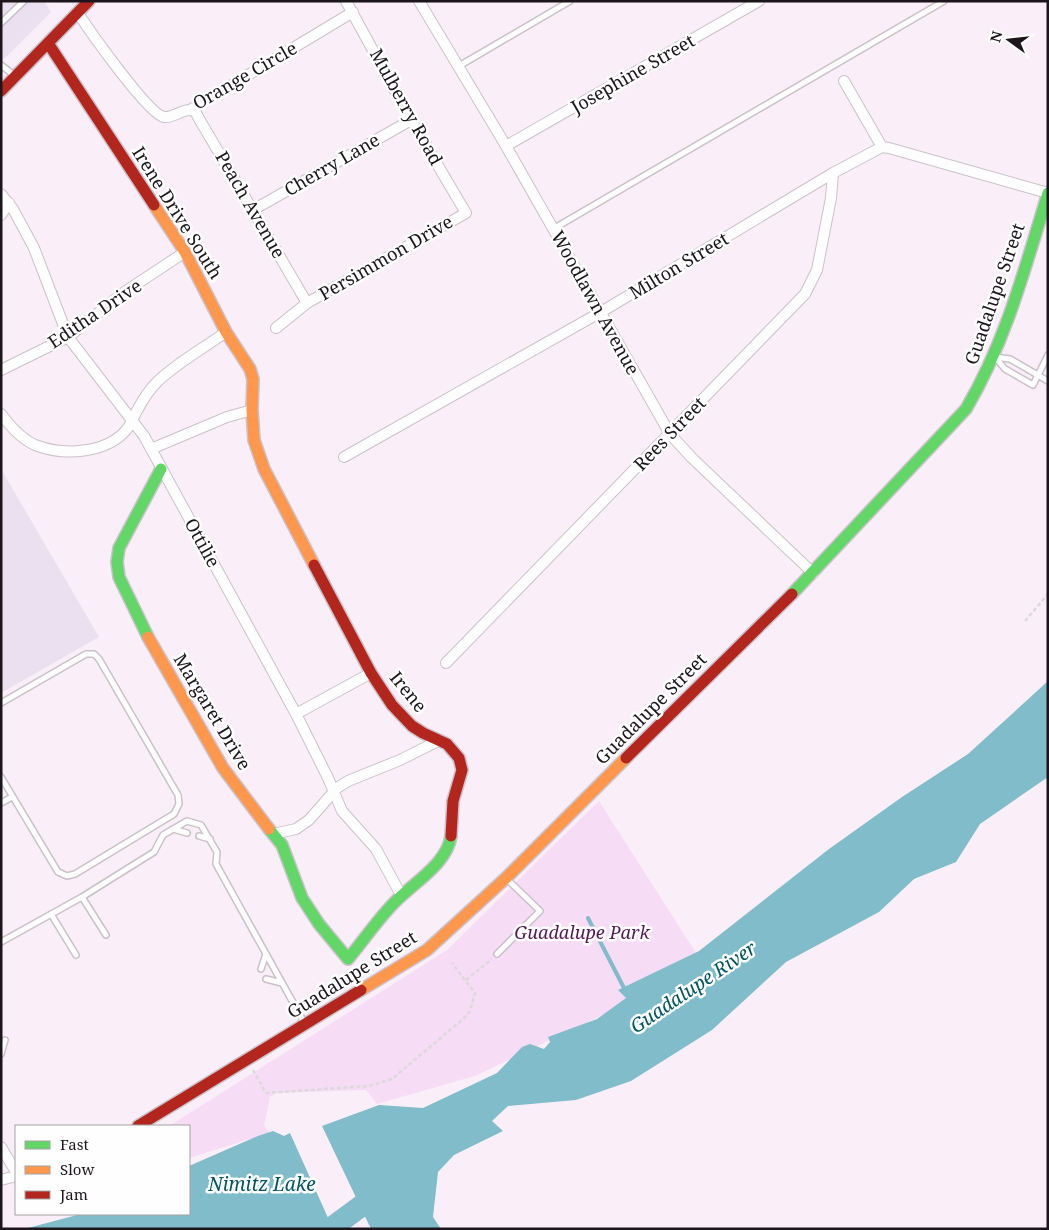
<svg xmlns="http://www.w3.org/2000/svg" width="1049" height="1230" viewBox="0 0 1049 1230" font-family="'Noto Serif',serif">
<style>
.commercial{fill:#eae0ef}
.green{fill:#f7dcf5}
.water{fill:#80bcc9}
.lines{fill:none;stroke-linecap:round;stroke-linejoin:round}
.stream{stroke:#80bcc9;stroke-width:4}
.river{stroke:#80bcc9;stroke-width:22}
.lane-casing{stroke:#cbc1ca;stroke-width:8}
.street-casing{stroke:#cbc1ca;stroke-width:12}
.fast-casing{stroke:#cbc1ca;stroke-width:14}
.slow-casing{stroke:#cbc1ca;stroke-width:14}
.jam-casing{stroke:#cbc1ca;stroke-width:14}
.path{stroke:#dcd9dc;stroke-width:2.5;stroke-dasharray:4 2.5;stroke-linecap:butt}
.lane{stroke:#fefdfe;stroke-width:5}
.street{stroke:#fefdfe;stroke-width:10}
.fast{stroke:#63d668;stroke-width:11}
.slow{stroke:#ff974d;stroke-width:11}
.jam{stroke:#b3261e;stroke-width:11}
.labels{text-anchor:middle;stroke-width:5;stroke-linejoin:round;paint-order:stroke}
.street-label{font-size:18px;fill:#1c151b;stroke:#fefefe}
.park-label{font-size:18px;font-style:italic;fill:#551954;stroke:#fefefe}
.water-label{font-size:19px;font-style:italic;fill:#015560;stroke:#fefefe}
</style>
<rect width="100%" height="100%" fill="#faeff9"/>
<path class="commercial" d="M1,1h43l7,11 -50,50z
M1,469l98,168 -98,56z"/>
<path class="green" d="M599,801l99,155 -75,49 -148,71 -98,28 -11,-14 -90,3 -6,4 -6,29 6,7 -81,25v-32h-20l278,-176z"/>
<path class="water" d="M1048,681v96l-68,47 -24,38 -42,17 -35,33 -93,50 -74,68 -81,51 -55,19 -68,6 -16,15 11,10 -49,24 -16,17 -5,45 8,12h-70l-49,-103 57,-21 44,3 74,-35 25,-26 8,-3 14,5 6,-7 -2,-5 49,-18 29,-21 -8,-8 81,-39 130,-102 73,-52 66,-43z
M273,1131l11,5 6,-3 43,96h-309l57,-15h108v-48l69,-30z"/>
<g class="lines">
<path class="stream" d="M588,918l36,70 4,2"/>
<path class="river" d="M330,1229l54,-40"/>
<g class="lane-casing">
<path id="lane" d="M1,23l23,-22
M1,65l14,11
M459,66l111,-65
M553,229l391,-228
M995,357l10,12 28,16 15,-30
M995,357l15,2 38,22
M1,703l85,-49h8l5,5 79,136 1,9 -5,10 -99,60 -8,2 -9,-4 -57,-95
M1,803l11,-6
M173,829l14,4
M199,836l11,3
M82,897l24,38
M51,914l25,41
M1,942l81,-45 72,-45 9,-17 24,-14 14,4 16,27 -1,12 89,160
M497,954l43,-43 -34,-33
M261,969l5,-15
M266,979l16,4
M1,1054l4,-14"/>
</g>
<g class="street-casing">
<path id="street" d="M419,1l87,145 164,288 22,24 121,115
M78,13c11,17 70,101 86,104 9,1 17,-7 26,-7l163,-98
M844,81l38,66
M190,110l5,1 3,6 109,186
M506,146l253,-145
M882,147l7,1 159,45
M1,194l12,15 21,39 34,89 76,99 152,278 32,64 14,33 34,38 25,46
M253,210l158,-90
M1,215l8,-12
M276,328l31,-25 159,-90 -55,-93 -65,-119
M1,370l67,-33 58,-46 59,-39
M1,414c9,12 22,27 37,32 27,10 70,7 89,-17 5,-6 7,-14 11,-20 5,-10 12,-20 20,-28 20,-19 46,-33 68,-49
M151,449l76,-32 25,-7
M344,457l257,-145 232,-139 49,-26
M446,663l359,-369 12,-24 14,-72 2,-25
M296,714l75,-41
M273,834l23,-5 13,-9 28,-32 11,-7 52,-21 40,-20
M1,1147l15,25
M1,1180l15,-4"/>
</g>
<g class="fast-casing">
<path id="fast" d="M792,594l174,-185c40,-68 59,-141 82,-216
M148,637l-29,-60 -2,-15 2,-14 42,-79
M269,829l13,16 20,53 17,26 29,35c15,-18 28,-37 44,-54 19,-21 55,-40 59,-69"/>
</g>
<g class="slow-casing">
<path id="slow" d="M154,205l31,47 41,80 24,37 3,10 -1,31 2,30 10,29 50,96
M148,637l75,131 46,61
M361,990l66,-40 79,-72 120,-120"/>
</g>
<g class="jam-casing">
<path id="jam" d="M48,43l106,162
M1,91l88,-90
M314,565l57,108 21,32 20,21 11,7 24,11 12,14 3,12 -9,31 -2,35
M626,758l166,-164
M138,1126l223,-136"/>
</g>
<path class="path" d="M1025,621l23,-27
M466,980l26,-21
M253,1070l13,23 103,-7 23,-7 71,-60 7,-8 5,-18 -23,-30"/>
<use href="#lane" class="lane"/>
<use href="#street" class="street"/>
<use href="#fast" class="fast"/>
<use href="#slow" class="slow"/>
<use href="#jam" class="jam"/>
</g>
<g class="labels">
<g class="street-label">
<text transform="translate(633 74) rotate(-30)" y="6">Josephine Street</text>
<text transform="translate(245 76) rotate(-30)" y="6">Orange Circle</text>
<text transform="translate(406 107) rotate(61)" y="6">Mulberry Road</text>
<text transform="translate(332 165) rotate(-30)" y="6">Cherry Lane</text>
<text transform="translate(250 205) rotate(60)" y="6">Peach Avenue</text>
<text transform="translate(177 213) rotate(58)" y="6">Irene Drive South</text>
<text transform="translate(386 258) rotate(-30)" y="6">Persimmon Drive</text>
<text transform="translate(679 266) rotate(-31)" y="6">Milton Street</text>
<text transform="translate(995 294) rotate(-71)" y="6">Guadalupe Street</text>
<text transform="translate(595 303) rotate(61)" y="6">Woodlawn Avenue</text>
<text transform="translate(95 314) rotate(-34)" y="6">Editha Drive</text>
<text transform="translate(670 434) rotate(-46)" y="6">Rees Street</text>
<text transform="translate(202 543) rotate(61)" y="6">Ottilie</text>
<text transform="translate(408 692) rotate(51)" y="6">Irene</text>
<text transform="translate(651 709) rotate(-45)" y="6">Guadalupe Street</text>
<text transform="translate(212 712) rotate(59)" y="6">Margaret Drive</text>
<text transform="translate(352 975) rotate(-32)" y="6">Guadalupe Street</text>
</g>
<g class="park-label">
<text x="582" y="939">Guadalupe Park</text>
</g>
<g class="water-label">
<text transform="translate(693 987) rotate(-34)" y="7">Guadalupe River</text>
<text x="262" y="1191">Nimitz Lake</text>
</g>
</g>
<rect width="1049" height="1230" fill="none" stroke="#1c151b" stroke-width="5"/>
<rect x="15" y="1125" width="175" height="90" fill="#fefefe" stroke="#a4a1a3"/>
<rect x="25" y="1141" width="25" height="8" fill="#63d668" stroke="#a4a1a3"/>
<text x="60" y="1150" font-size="15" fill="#1c151b">Fast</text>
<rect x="25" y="1166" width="25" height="8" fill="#ff974d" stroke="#a4a1a3"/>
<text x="60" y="1175" font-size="15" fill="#1c151b">Slow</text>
<rect x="25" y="1191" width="25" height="8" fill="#b3261e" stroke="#a4a1a3"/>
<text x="60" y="1200" font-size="15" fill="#1c151b">Jam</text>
<g transform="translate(1009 40) rotate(285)" stroke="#fefefe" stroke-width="4" paint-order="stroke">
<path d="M0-4L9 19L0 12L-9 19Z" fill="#1c151b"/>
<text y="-8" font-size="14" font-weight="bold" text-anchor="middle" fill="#1c151b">N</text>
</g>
</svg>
